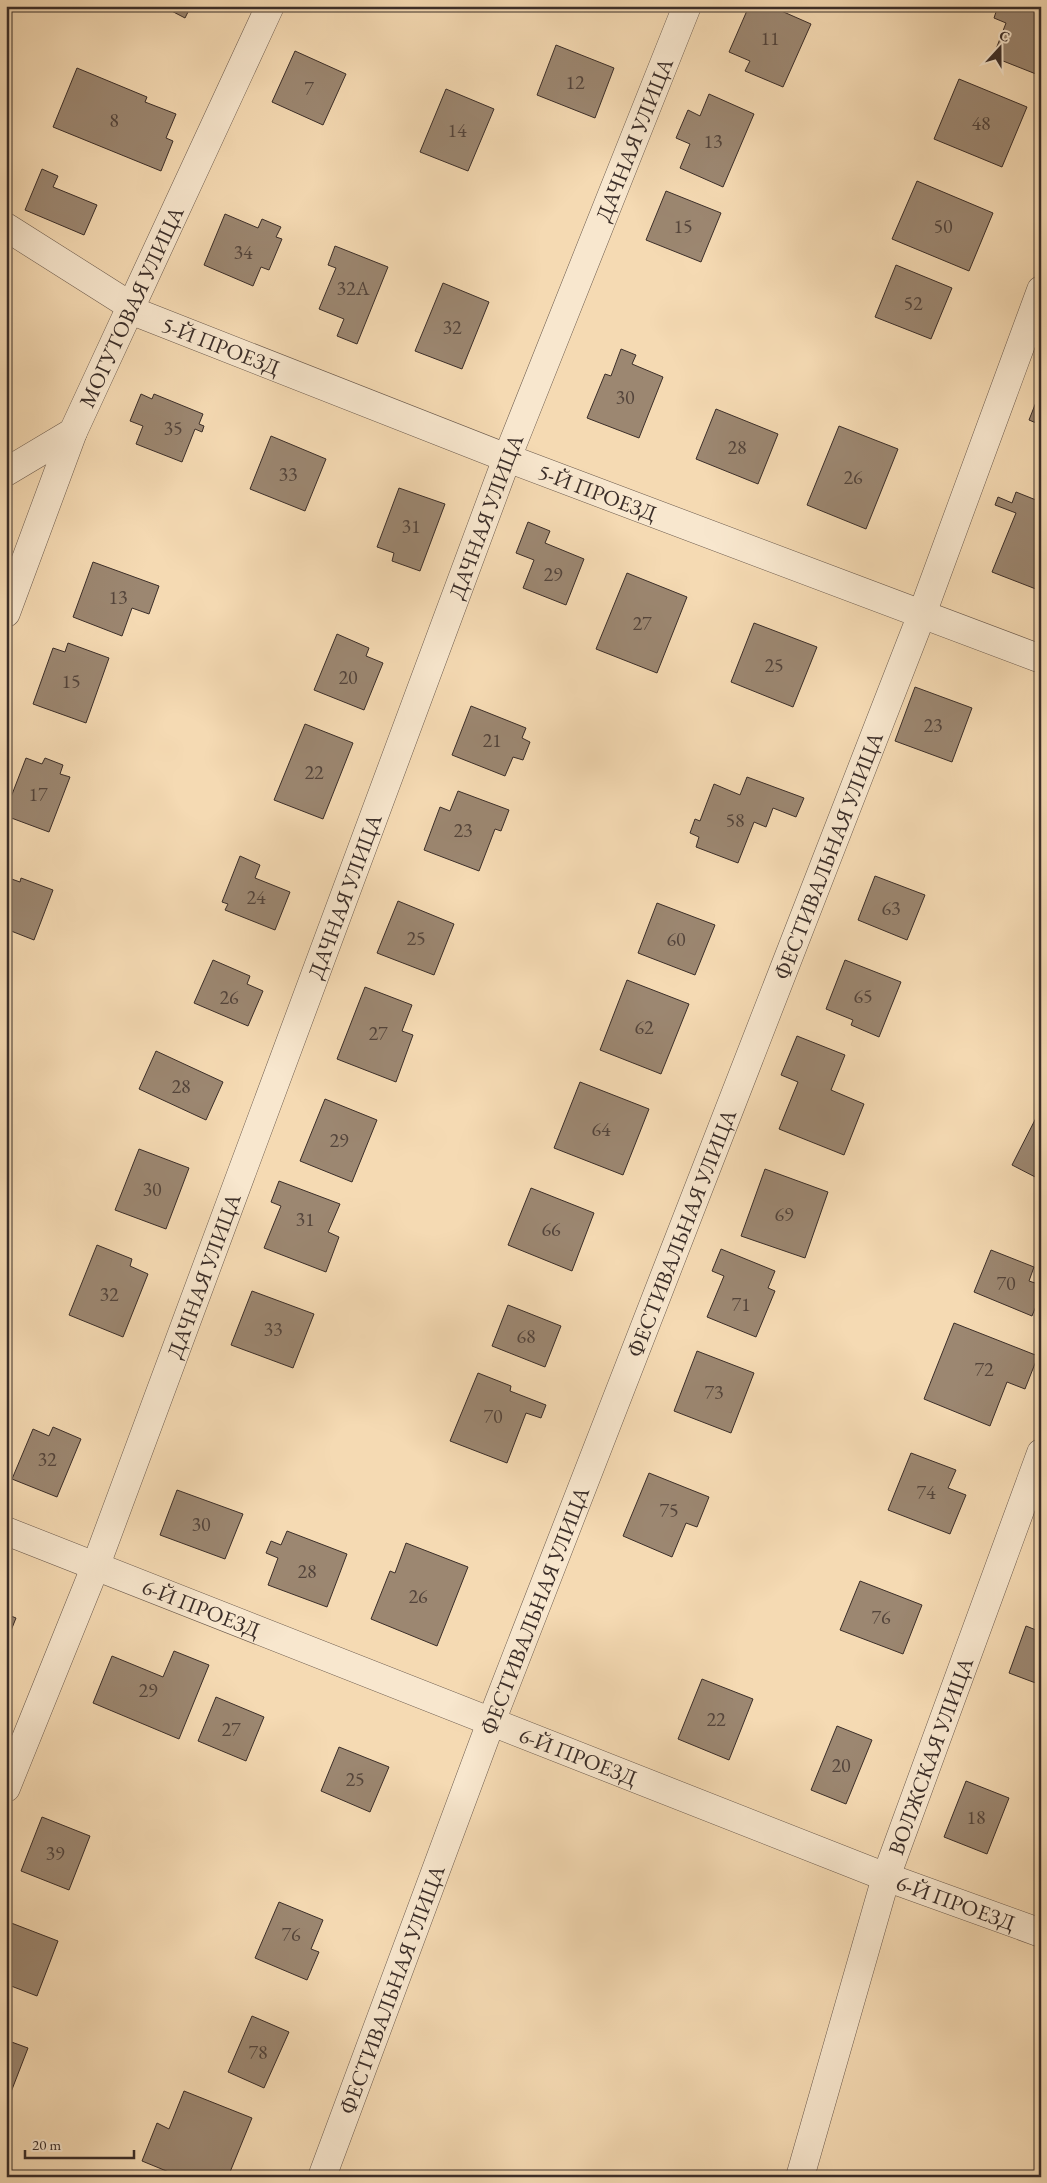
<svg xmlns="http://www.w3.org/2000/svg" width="1047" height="2183" viewBox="0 0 1047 2183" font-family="'EB Garamond',serif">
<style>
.building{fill:#9c8771;stroke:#3b2e29}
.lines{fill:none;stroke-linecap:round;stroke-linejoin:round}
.minor-casing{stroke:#6a594c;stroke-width:29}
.minor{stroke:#f8e7ce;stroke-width:28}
.labels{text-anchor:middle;stroke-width:4;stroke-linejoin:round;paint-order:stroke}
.number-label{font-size:20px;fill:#53443b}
.street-label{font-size:22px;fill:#3b2e29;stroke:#f8e7ce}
</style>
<rect width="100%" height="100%" fill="#f5dab3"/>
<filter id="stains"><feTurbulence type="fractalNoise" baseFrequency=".004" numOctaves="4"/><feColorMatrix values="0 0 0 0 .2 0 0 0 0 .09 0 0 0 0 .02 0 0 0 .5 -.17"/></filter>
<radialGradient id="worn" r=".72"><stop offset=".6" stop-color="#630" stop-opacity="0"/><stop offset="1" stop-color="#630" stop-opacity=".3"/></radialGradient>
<path class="building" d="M162,6h29l-6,12z
M749,6h21l41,18 -28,63 -38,-16 5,-10 -21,-9z
M998,6h37l6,2v68l-48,-19 13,-34 -12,-5z
M556,45l58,23 -19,50 -58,-23z
M295,51l51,23 -23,51 -51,-23z
M77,68l70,29 -2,5 31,12 -10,24 7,3 -12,30 -108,-44z
M959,79l68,28 -25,60 -68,-28z
M446,89l48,20 -26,62 -48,-19z
M709,94l45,20 -31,73 -43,-19 10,-24 -14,-6 12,-28 12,6z
M42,169l16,7 -5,11 44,18 -13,30 -59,-25z
M917,181l76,32 -24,58 -77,-32z
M666,191l55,22 -20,49 -55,-22z
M225,214l33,14 4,-9 19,8 -5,10 6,2 -13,31 -8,-3 -8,19 -49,-21z
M335,246l53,21 -31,77 -20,-8 7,-17 -25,-10 17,-41 -8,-3z
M896,265l56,23 -21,51 -56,-22z
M443,283l46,19 -27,67 -47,-18z
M621,349l15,6 -4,9 31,13 -24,61 -52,-20 18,-44 6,2z
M1040,392h1v33l-12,-5z
M141,394l11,5 2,-5 49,20 -4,10 5,2 -2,6 -7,-3 -13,33 -46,-18 7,-18 -13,-5z
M716,409l62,25 -20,50 -62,-25z
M839,426l59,23 -32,80 -59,-24z
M271,436l55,23 -21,52 -55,-22z
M399,488l46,16 -25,67 -28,-10 2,-8 -17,-6z
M1016,492l25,10v89l-49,-19 24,-59 -21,-8 3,-8 14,6z
M528,522l22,9 -5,12 39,16 -18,46 -43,-17 11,-28 -18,-7z
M93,562l66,24 -10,28 -17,-6 -10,28 -49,-19z
M627,573l60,24 -30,76 -61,-24z
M754,623l63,24 -24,60 -62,-25z
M337,634l32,14 -3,8 17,7 -19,47 -50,-20z
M68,643l41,15 -23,65 -53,-19 20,-56 12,4z
M915,687l57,21 -20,54 -57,-21z
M471,706l55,22 -4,10 8,4 -7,18 -10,-3 -8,19 -53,-21z
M305,724l48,19 -30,76 -49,-19z
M26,758l16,6 3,-6 18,7 -3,9 10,3 -21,55 -43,-16v-6z
M747,777l57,21 -8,19 -23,-9 -7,19 -12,-5 -16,41 -42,-16 3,-10 -9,-4 5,-14 5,2 14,-37 26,11z
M458,791l51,19 -8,21 -6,-2 -16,42 -55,-21 16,-43 10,4z
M240,856l20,9 -5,13 35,14 -15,38 -50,-20 3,-6 -6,-2z
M875,876l50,19 -18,45 -49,-20z
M6,877l14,5 1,-4 32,12 -19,50 -28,-11z
M398,901l56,23 -20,51 -57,-22z
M657,903l58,22 -20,50 -57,-22z
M213,960l37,16 -3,8 16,7 -15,35 -54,-23z
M845,960l56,22 -22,55 -28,-12 2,-5 -27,-11z
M627,980l62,24 -28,70 -61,-24z
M365,987l47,18 -10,26 11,4 -17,47 -59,-23z
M797,1036l48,19 -14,35 33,14 -20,51 -65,-26 19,-47 -17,-7z
M156,1051l67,31 -17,38 -67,-31z
M580,1082l69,27 -26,66 -69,-27z
M325,1099l52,21 -25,62 -52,-21z
M1038,1114l3,1v65l-29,-15z
M139,1149l50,19 -23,61 -51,-19z
M765,1169l63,23 -23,66 -64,-22z
M279,1181l61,23 -12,28 11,5 -13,35 -62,-24 17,-42 -10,-4z
M531,1188l63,25 -22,58 -64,-26z
M97,1245l35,14 -2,7 18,8 -25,63 -54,-22z
M721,1249l54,22 -7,17 7,3 -19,46 -49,-20 17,-41 -12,-5z
M991,1250l43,17 -5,14 12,4v9l-9,22 -58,-24z
M252,1291l62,23 -21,54 -62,-23z
M508,1305l53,21 -16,41 -53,-21z
M954,1323l84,33 -13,33 -18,-7 -17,44 -66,-27z
M697,1351l57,22 -23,60 -57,-22z
M478,1373l33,13 -1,5 36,14 -5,13 -15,-5 -19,50 -57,-22z
M53,1427l28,12 -24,58 -45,-18 21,-50 16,7z
M911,1453l45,17 -8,18 18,7 -16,39 -62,-24z
M649,1473l60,24 -12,30 -11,-4 -14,34 -49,-21z
M177,1490l66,24 -18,45 -65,-24z
M287,1531l60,23 -20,53 -59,-22 10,-27 -12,-5 5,-12 10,4z
M406,1543l62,24 -31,79 -66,-27 19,-48 5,2z
M860,1581l62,24 -19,49 -63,-24z
M6,1614l10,4 -10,25z
M1026,1626l15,6v53l-32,-12z
M174,1651l35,14 -30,74 -86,-36 19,-47 51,21z
M702,1679l51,20 -24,61 -51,-21z
M216,1697l48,20 -18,44 -48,-20z
M837,1726l35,14 -26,64 -35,-14z
M339,1747l50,20 -19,45 -49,-21z
M966,1781l43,17 -22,56 -43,-17z
M42,1817l48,19 -21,54 -48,-19z
M279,1902l44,18 -12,29 8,3 -12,28 -52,-22z
M6,1921l52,20 -21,55 -31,-12z
M252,2016l37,16 -25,56 -36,-16z
M6,2040l22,8 -22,57z
M184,2091l68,27 -24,59h-47l-39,-16 15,-38 12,6z"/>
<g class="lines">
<g class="minor-casing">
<g id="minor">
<path id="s1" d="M6,227l120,76 4,7 377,148 534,201"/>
<path d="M6,472l67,-40"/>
<path id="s2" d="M6,613l67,-181 197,-426"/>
<path id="s3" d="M6,1531l880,346 155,56"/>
<path id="s4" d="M6,1788l90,-223 411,-1107 180,-452"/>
<path id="s5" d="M322,2177l169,-455 431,-1108 119,-324"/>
<path id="s6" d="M800,2177l86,-300 155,-424"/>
</g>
</g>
<use href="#minor" class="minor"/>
</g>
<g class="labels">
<g class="number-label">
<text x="770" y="45">11</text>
<text x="575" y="89">12</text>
<text x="309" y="95">7</text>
<text x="114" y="127">8</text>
<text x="981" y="130">48</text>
<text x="457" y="137">14</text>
<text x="713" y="148">13</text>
<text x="683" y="233">15</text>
<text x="943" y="233">50</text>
<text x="243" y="259">34</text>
<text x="353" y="295">32А</text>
<text x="913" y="310">52</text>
<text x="452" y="334">32</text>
<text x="625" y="404">30</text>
<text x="173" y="435">35</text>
<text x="737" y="454">28</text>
<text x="288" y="481">33</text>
<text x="853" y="484">26</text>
<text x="411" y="533">31</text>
<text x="553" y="581">29</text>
<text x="118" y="604">13</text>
<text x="642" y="630">27</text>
<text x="774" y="672">25</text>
<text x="348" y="684">20</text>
<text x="71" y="688">15</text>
<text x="933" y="732">23</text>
<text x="492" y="747">21</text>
<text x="314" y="779">22</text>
<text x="38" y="801">17</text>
<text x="735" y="827">58</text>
<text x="463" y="837">23</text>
<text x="256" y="904">24</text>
<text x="891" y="915">63</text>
<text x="416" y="945">25</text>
<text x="676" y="946">60</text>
<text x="863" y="1003">65</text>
<text x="229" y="1004">26</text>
<text x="644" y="1034">62</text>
<text x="378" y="1040">27</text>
<text x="181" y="1093">28</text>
<text x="601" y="1136">64</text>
<text x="339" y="1147">29</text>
<text x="152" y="1196">30</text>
<text x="784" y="1221">69</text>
<text x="305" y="1226">31</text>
<text x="551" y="1236">66</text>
<text x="1006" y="1290">70</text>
<text x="109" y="1301">32</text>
<text x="741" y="1311">71</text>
<text x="273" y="1336">33</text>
<text x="526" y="1343">68</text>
<text x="984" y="1376">72</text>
<text x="714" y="1399">73</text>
<text x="493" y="1423">70</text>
<text x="47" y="1466">32</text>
<text x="926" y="1499">74</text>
<text x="669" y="1517">75</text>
<text x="201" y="1531">30</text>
<text x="307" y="1578">28</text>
<text x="418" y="1603">26</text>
<text x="881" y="1624">76</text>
<text x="148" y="1697">29</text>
<text x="716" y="1726">22</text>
<text x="231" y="1736">27</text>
<text x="841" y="1772">20</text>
<text x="355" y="1786">25</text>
<text x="976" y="1824">18</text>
<text x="55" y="1860">39</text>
<text x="291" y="1941">76</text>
<text x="258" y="2059">78</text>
</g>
<g class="street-label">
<text dy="8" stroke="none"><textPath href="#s4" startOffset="1764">ДАЧНАЯ УЛИЦА</textPath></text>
<text dy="8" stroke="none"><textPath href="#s2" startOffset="331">МОГУТОВАЯ УЛИЦА</textPath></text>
<text dy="8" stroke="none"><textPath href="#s1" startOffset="248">5-Й ПРОЕЗД</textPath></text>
<text dy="8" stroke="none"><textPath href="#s1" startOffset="652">5-Й ПРОЕЗД</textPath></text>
<text dy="8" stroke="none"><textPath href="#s4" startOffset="1359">ДАЧНАЯ УЛИЦА</textPath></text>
<text dy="8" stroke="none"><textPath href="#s5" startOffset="1415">ФЕСТИВАЛЬНАЯ УЛИЦА</textPath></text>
<text dy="8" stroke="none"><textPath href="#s4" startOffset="954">ДАЧНАЯ УЛИЦА</textPath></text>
<text dy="8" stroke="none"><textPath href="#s5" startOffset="1010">ФЕСТИВАЛЬНАЯ УЛИЦА</textPath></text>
<text dy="8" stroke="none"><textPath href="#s4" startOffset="549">ДАЧНАЯ УЛИЦА</textPath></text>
<text dy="8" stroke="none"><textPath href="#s3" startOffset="210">6-Й ПРОЕЗД</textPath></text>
<text dy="8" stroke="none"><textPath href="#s5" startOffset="605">ФЕСТИВАЛЬНАЯ УЛИЦА</textPath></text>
<text dy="8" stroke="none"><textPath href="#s6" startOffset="441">ВОЛЖСКАЯ УЛИЦА</textPath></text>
<text dy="8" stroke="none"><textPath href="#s3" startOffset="615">6-Й ПРОЕЗД</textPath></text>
<text dy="8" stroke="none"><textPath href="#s3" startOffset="1020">6-Й ПРОЕЗД</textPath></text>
<text dy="8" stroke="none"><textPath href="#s5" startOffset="200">ФЕСТИВАЛЬНАЯ УЛИЦА</textPath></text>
</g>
</g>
<rect width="1047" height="2183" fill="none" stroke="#f5dab3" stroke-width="25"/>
<rect x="8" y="8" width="1032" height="2168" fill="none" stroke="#3b2e29" stroke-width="2.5"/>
<rect x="12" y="12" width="1022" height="2158" fill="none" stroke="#3b2e29"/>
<g transform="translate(1000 48) rotate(21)" stroke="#f8e7ce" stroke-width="4" paint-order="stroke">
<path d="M0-4L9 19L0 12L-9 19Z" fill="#3b2e29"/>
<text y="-8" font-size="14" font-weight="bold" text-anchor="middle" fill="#3b2e29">С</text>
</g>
<path d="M25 2150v8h109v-8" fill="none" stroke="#3b2e29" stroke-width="2.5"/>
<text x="32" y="2150" font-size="15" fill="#3b2e29" stroke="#f8e7ce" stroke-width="4" paint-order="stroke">20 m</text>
<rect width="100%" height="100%" filter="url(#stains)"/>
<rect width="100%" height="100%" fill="url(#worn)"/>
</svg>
